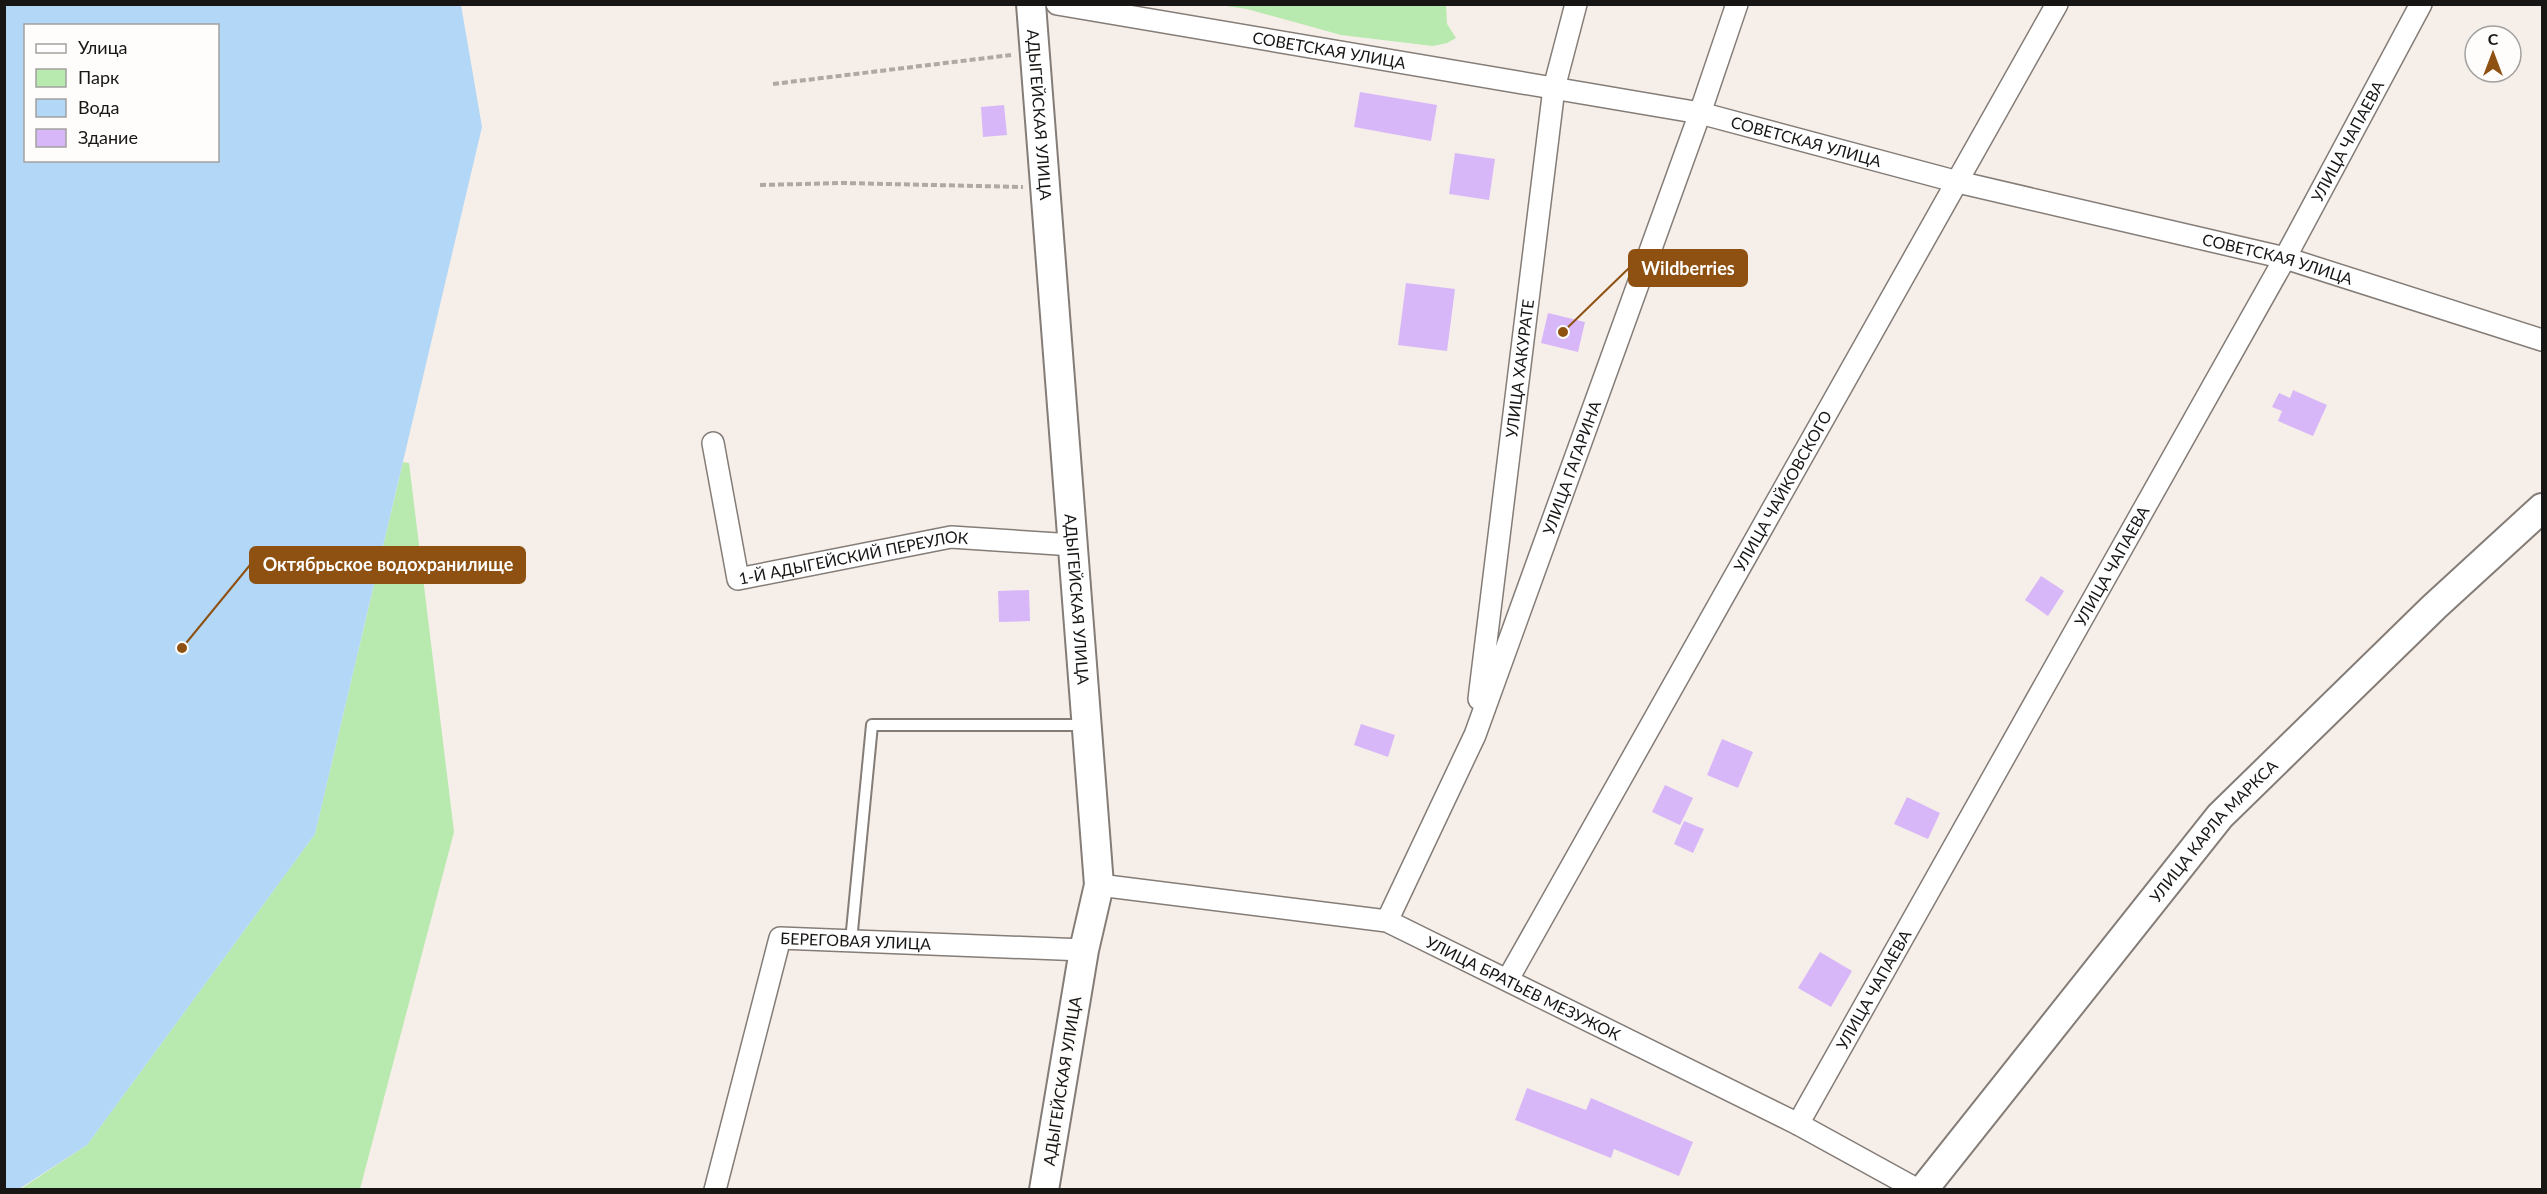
<svg xmlns="http://www.w3.org/2000/svg" width="2547" height="1194" viewBox="0 0 2547 1194" font-family="Lato,sans-serif">
<style>
.green{fill:#b8e9ae}
.water{fill:#b3d7f7;fill-rule:evenodd}
.building{fill:#d8b7f9}
.lines{fill:none;stroke-linecap:round;stroke-linejoin:round}
.lane-casing{stroke:#847c77;stroke-width:14}
.street-casing{stroke:#847c77;stroke-width:24}
.secondary-casing{stroke:#847c77;stroke-width:32}
.path{stroke:#afa9a4;stroke-width:4;stroke-dasharray:6 3;stroke-linecap:butt}
.lane{stroke:#fff;stroke-width:10}
.street{stroke:#fff;stroke-width:21}
.secondary{stroke:#fff;stroke-width:28}
.labels{text-anchor:middle;stroke-width:6;stroke-linejoin:round;paint-order:stroke}
.street-label{font-size:16px;fill:#181614;stroke:#fefdfb}
.leader{fill:none;stroke:#8e5112;stroke-width:2}
.callout-dot{fill:#8e5112;stroke:#fefdfb;stroke-width:2}
.callout{fill:#8e5112;stroke:#8e5112;stroke-width:2}
.callout-label{font-size:18px;text-anchor:middle;font-weight:bold;fill:#fff}
</style>
<rect width="100%" height="100%" fill="#f6eee8"/>
<path class="green" d="M1219,5h227l1,19 9,14 -9,5 -14,3 -92,-11 -94,-26z
M403,462l6,1 45,369 -94,357 -341,1 68,-45 228,-311z"/>
<path class="water" d="M5,4l456,1 21,122 -167,707 -228,311 -68,44h-15zM26,26h192v134h-192z"/>
<path class="building" d="M1360,92l77,13 -6,36 -77,-14z
M1004,105l3,30 -24,2 -2,-30z
M1455,153l40,6 -6,41 -40,-6z
M1406,283l49,6 -8,62 -49,-6z
M1548,313l37,9 -7,30 -37,-9z
M2293,390l34,15 -14,31 -35,-15 4,-10 -10,-4 7,-14 11,5z
M2041,576l23,15 -16,25 -23,-16z
M1029,590l1,31 -31,1 -1,-31z
M1361,724l34,11 -7,22 -34,-12z
M1722,739l31,13 -15,36 -31,-13z
M1665,785l28,13 -13,27 -28,-13z
M1907,797l33,16 -12,26 -34,-15z
M1684,821l20,8 -11,24 -19,-9z
M1820,952l32,19 -21,36 -33,-19z
M1527,1088l59,22 5,-12 102,44 -14,34 -65,-27 -3,9 -96,-38z"/>
<g class="lines">
<g class="lane-casing">
<path id="lane" d="M851,941l21,-216h214"/>
</g>
<g class="street-casing">
<g id="street">
<path id="s1" d="M1057,4l643,109 258,69 327,76 257,82"/>
<path id="s2" d="M713,443l25,136 213,-42 122,8"/>
<path id="s3" d="M1479,699l75,-611 22,-84"/>
<path id="s4" d="M1099,885l288,36 411,203 120,66"/>
<path id="s5" d="M1387,921l88,-186 225,-622 37,-109"/>
<path id="s6" d="M1508,979l549,-975"/>
<path id="s7" d="M1798,1124l487,-866 136,-254"/>
<path id="s8" d="M715,1190l65,-252 304,12"/>
</g>
</g>
<g class="secondary-casing">
<g id="secondary">
<path id="s9" d="M1031,4l68,881 -15,65 -40,240"/>
<path id="s10" d="M1923,1190l297,-374 214,-209 108,-99"/>
</g>
</g>
<path class="path" d="M773,84l238,-29
M760,185l83,-2 180,4"/>
<use href="#lane" class="lane"/>
<use href="#street" class="street"/>
<use href="#secondary" class="secondary"/>
</g>
<g class="labels">
<g class="street-label">
<text dy="6" stroke="none"><textPath href="#s1" startOffset="276">СОВЕТСКАЯ УЛИЦА</textPath></text>
<text dy="6" stroke="none"><textPath href="#s9" startOffset="111">АДЫГЕЙСКАЯ УЛИЦА</textPath></text>
<text dy="6" stroke="none"><textPath href="#s1" startOffset="762">СОВЕТСКАЯ УЛИЦА</textPath></text>
<text dy="6" stroke="none"><textPath href="#s7" startOffset="1126">УЛИЦА ЧАПАЕВА</textPath></text>
<text dy="6" stroke="none"><textPath href="#s1" startOffset="1248">СОВЕТСКАЯ УЛИЦА</textPath></text>
<text dy="6" stroke="none"><textPath href="#s3" startOffset="333">УЛИЦА ХАКУРАТЕ</textPath></text>
<text dy="6" stroke="none"><textPath href="#s5" startOffset="490">УЛИЦА ГАГАРИНА</textPath></text>
<text dy="6" stroke="none"><textPath href="#s6" startOffset="560">УЛИЦА ЧАЙКОВСКОГО</textPath></text>
<text dy="6" stroke="none"><textPath href="#s2" startOffset="256">1-Й АДЫГЕЙСКИЙ ПЕРЕУЛОК</textPath></text>
<text dy="6" stroke="none"><textPath href="#s7" startOffset="640">УЛИЦА ЧАПАЕВА</textPath></text>
<text dy="6" stroke="none"><textPath href="#s9" startOffset="597">АДЫГЕЙСКАЯ УЛИЦА</textPath></text>
<text dy="6" stroke="none"><textPath href="#s10" startOffset="462">УЛИЦА КАРЛА МАРКСА</textPath></text>
<text dy="6" stroke="none"><textPath href="#s8" startOffset="336">БЕРЕГОВАЯ УЛИЦА</textPath></text>
<text dy="6" stroke="none"><textPath href="#s4" startOffset="442">УЛИЦА БРАТЬЕВ МЕЗУЖОК</textPath></text>
<text dy="6" stroke="none"><textPath href="#s7" startOffset="154">УЛИЦА ЧАПАЕВА</textPath></text>
<text transform="translate(1062 1081) rotate(-81)" y="6">АДЫГЕЙСКАЯ УЛИЦА</text>
</g>
</g>
<path class="leader" d="M1563 332L1629 268M182 648L250 565"/>
<g class="callout-dot">
<circle cx="1563" cy="332" r="6"/>
<circle cx="182" cy="648" r="6"/>
</g>
<g class="callout">
<rect x="1629" y="250" width="118" height="36" rx="6"/>
<rect x="250" y="547" width="275" height="36" rx="6"/>
</g>
<g class="callout-label">
<text x="1688" y="275">Wildberries</text>
<text x="388" y="571">Октябрьское водохранилище</text>
</g>
<rect width="2547" height="1194" fill="none" stroke="#181614" stroke-width="12"/>
<rect x="24" y="24" width="195" height="138" fill="#fefdfb" stroke="#a2a19f" stroke-width="1.5"/>
<rect x="36" y="44" width="30" height="9" fill="#ffffff" stroke="#a2a19f" stroke-width="1.5"/>
<text x="78" y="54" font-size="18" fill="#181614">Улица</text>
<rect x="36" y="69" width="30" height="18" fill="#b8e9ae" stroke="#a2a19f" stroke-width="1.5"/>
<text x="78" y="84" font-size="18" fill="#181614">Парк</text>
<rect x="36" y="99" width="30" height="18" fill="#b3d7f7" stroke="#a2a19f" stroke-width="1.5"/>
<text x="78" y="114" font-size="18" fill="#181614">Вода</text>
<rect x="36" y="129" width="30" height="18" fill="#d8b7f9" stroke="#a2a19f" stroke-width="1.5"/>
<text x="78" y="144" font-size="18" fill="#181614">Здание</text>
<g transform="translate(2493 54)"><circle r="28" fill="#fefdfb" stroke="#a2a19f" stroke-width="1.5"/>
<path d="M0-4.5L10 22L0 15L-10 22Z" fill="#8e5112"/>
<text y="-9" font-size="16" font-weight="bold" text-anchor="middle" fill="#181614">С</text>
</g>
</svg>
